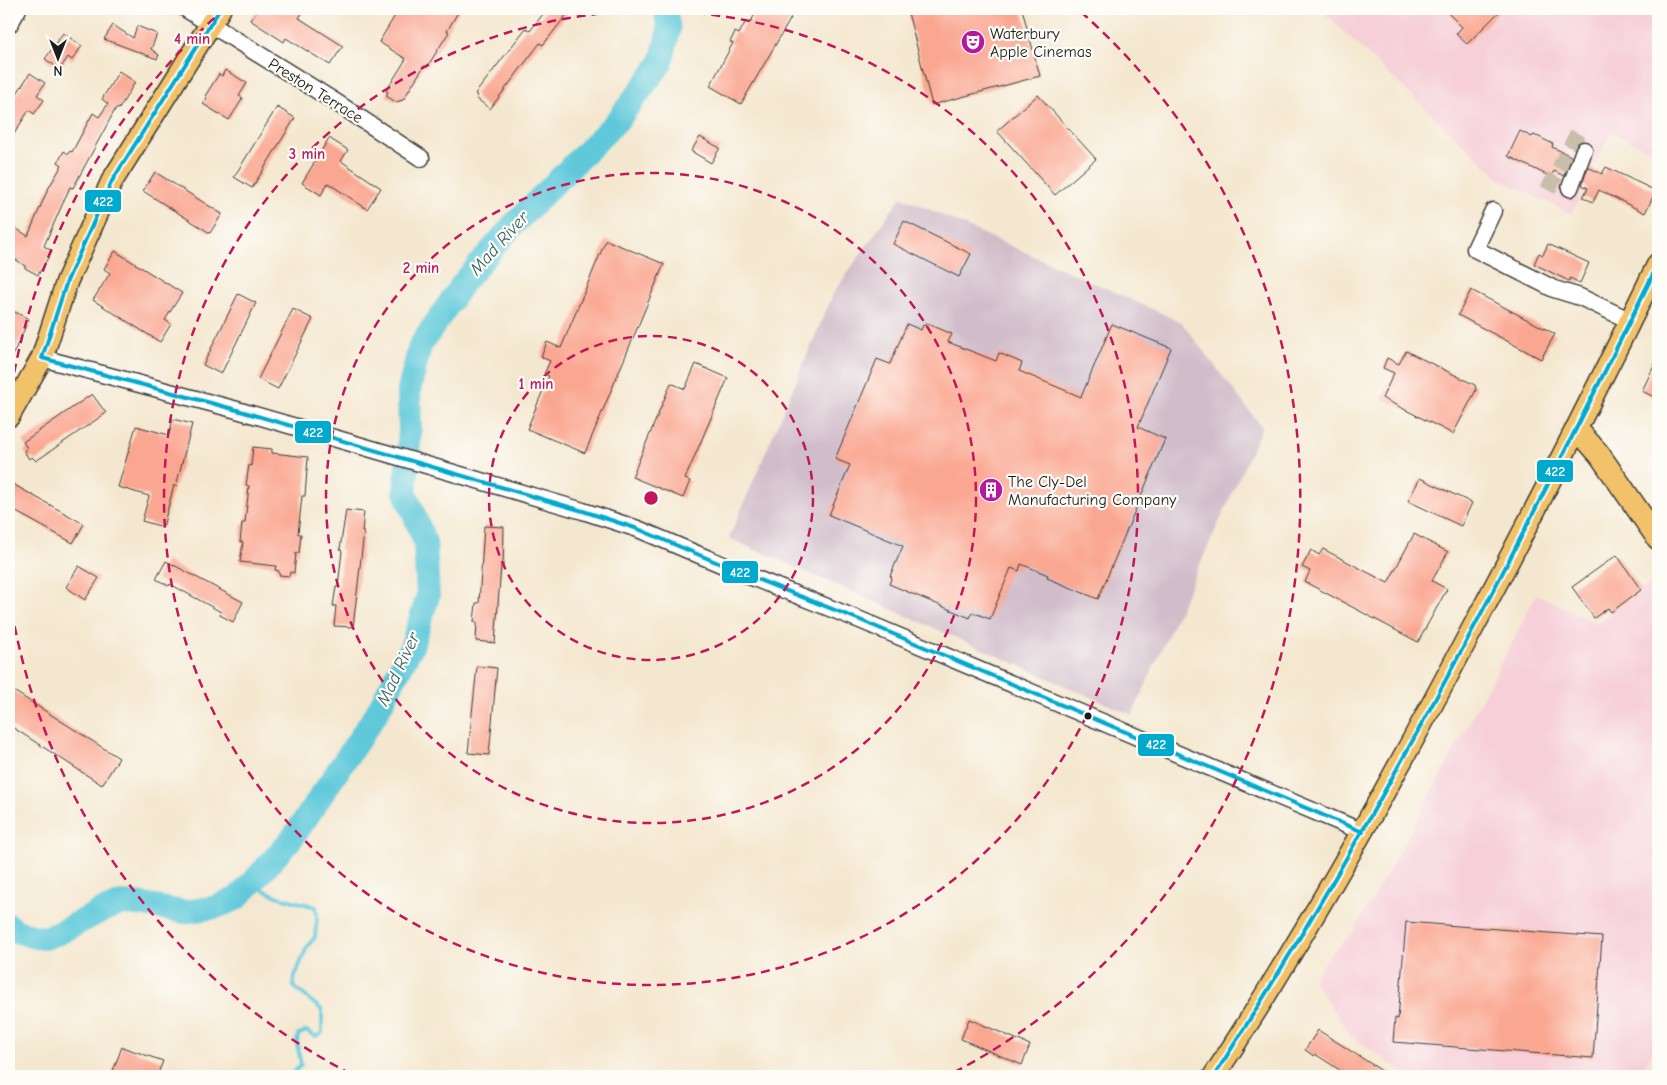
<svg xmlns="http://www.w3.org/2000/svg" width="1667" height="1085" viewBox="0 0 1667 1085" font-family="'Comic Neue',sans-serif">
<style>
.built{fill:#f6cfd8}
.industrial{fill:#d1bdca}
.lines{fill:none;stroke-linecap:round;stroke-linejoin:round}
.stream{stroke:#5fc9da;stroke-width:4}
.river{stroke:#5fc9da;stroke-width:24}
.building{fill:#faa792}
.minor-tunnel{stroke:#c9beab;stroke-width:16;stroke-dasharray:16 8;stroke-linecap:butt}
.minor-casing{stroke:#3c3a37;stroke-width:19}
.major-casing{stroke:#3c3a37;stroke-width:24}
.minor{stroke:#fff;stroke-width:16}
.major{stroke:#f2c26a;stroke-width:21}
.bus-1-casing{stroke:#fdfcf7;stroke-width:8}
.bus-1{stroke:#00a9ce;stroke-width:4}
.ring{fill:none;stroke:#c2185b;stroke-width:2.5;stroke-dasharray:9 6}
.bus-dot{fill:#1c1c1c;stroke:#fdfcf7;stroke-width:2}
.labels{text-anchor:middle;stroke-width:4.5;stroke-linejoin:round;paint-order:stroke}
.poi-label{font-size:16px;fill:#1c1c1c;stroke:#fdfcf7;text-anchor:start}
.street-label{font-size:16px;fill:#1c1c1c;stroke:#fdfcf7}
.water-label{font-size:18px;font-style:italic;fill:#376168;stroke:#fdfcf7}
.centre{fill:#c2185b;stroke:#fdfcf7;stroke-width:2.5}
.ring-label{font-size:15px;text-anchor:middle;font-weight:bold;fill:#c2185b;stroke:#fdfcf7;stroke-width:4.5;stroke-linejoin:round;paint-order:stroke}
.line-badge{stroke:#fdfcf7;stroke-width:2}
.badge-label{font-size:14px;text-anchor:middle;font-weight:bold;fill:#fff}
</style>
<rect width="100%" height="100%" fill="#fdfcf7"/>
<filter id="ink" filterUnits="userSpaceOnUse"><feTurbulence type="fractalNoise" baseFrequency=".02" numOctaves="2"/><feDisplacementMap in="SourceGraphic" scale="10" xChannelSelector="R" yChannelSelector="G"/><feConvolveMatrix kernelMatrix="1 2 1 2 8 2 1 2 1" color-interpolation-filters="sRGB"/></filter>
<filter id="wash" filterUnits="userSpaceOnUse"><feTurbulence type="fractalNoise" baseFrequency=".0096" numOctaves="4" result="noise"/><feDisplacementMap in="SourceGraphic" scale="20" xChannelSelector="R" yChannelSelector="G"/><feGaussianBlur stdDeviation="1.12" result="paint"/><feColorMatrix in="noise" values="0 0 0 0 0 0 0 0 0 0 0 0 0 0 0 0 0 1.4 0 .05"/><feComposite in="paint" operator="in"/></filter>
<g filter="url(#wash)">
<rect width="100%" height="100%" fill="#f4e7cf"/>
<path class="built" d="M1320,9h338v145l-47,-22 -40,82 -71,-35z
M1658,579v464l-20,33h-229l-58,-40 -38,-56 15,-24 24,-22 28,-48 53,-95 84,-158 19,-39 60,29z"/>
<path class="industrial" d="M901,197l280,125 81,105 -130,288 -403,-177 105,-246z"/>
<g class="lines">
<path class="stream" d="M251,884l28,13 37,10 1,10 -2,20 -8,10 -12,29 -2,10 29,24v23c-7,6 -9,2 -16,-2l-8,4 -1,8 4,22 -11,11"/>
<path class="river" d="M9,925l7,6 19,6 10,1 14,-5 42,-22 21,-8 16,1 46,8 32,-5 20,-8 15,-15 43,-48 82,-122 36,-68 16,-50 -3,-54 -20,-50 5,-61 -1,-41 11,-44 43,-63 50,-58 105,-105 43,-57 8,-34 -4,-20"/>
</g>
<g id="blocks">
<path class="building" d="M258,9h47l-6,9 44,28 -13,19 -44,-27 -2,4 -34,-22z
M399,9h61l-13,22 2,1 -22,35 -3,-1 -21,34 -7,2 -10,-6 2,-4 -2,-1 20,-32 -27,-17z
M547,9h24l-28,36 -3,-2 -50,66 -14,-11 2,-2 -3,-2 51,-66 4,3z
M758,9h17l16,9 -50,86 -31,-18 23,-43 -3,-1 5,-10 4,2 7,-13 4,2z
M907,9h115l18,67 -108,29z
M1444,9h58l-35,35 -11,-10 6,-7z
M113,25l20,13 4,-12 20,8 -6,15 8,6 -2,4 -53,-20z
M63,33l19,13 -10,14 -4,-3 -8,12 -15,-10z
M225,70l22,13 -8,13 4,2 -14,22 -26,-16 4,-6 -2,-2 14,-22 3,2z
M119,71l16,11 -16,27 -3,-1 -43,80 -3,-1 -26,59 8,5 -14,24 -13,-7v-2l-16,-11v-31l19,12 19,-45 15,-26 -4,-3 6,-11 4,3 2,-3 2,1 21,-39 6,4 9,-13 -6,-5z
M30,73l15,10 -8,12 7,5 -10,14 -5,-4 -20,32v-36z
M1038,95l58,64 -41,36 -58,-64z
M277,107l18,11 -43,70 -18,-11z
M1520,131l12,6 1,-2 6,2 14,7 -1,3 19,9 -7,20 -10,-5 -3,6 -43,-21z
M700,137l20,11 -9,15 -20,-12z
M329,138l19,12 -7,11 40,27 -14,21 -39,-26 -7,12 -19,-12z
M1588,167l14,7 4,-7 50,24 -11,22 -46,-23 -6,12 -10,-5 5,-9 -6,-3z
M155,172l67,42 -12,19 -67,-42z
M904,221l67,33 -12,23 -66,-33z
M606,240l58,24 -79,189 -58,-24 22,-53 -5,-2 6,-13 -9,-4 6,-15 14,6z
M1548,244l41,19 -9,20 -10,-5 -1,3 -35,-17 5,-11 4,2z
M115,251l67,42 -17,27 6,4 -11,18 -67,-42 17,-27 -6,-4z
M1471,290l84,44 -14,25 -83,-44z
M238,294l18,9 -35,71 -18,-9z
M9,309l20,10 -20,44z
M293,309l20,10 -35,70 -20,-10z
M926,323l26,11 -4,8 48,19 3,-8 23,10 -3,8 62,26 31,-73 59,24 -33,79 27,12 -67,160 -51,-21 1,-3 -27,-11 -2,7 -8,-3 -21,51 -18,-7 -2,6 -81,-34 3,-7 -2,-1 13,-30 -74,-31 21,-50 -15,-6 42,-100 13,5 17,-40 14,6 2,-5 2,1z
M1406,351l69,34 1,5 -23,44 -71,-36 12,-25 -11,-5 4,-10 12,6z
M1658,357v42l-16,-8z
M696,364l32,14 -43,101 5,2 -7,17 -51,-21 39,-94 14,6z
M92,394l14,19 -70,48 -4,-4 -3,2 -5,-8 3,-3 -4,-6z
M173,419l19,5 -16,62 -2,-1 -11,42 -21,-6 7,-25 -31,-9 18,-61 33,9z
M253,447l19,2v4l36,4 -3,39h-3l-4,38h3l-2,19h-3l-2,20 -4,-1 -1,4 -10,-1v-4l-4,-1 1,-4 -36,-4 3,-20h-3l2,-19h3l4,-37 -3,-1 3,-20 2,1z
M1420,478l52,25 -11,23 -53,-25z
M9,482l75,42 -11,19 -64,-35z
M346,510l18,2 -2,20h2l-11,95 -19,-1 2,-20h-3l3,-19h2l4,-36 -2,-2z
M484,526l20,1 -1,40 -2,-1 -6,77 -19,-2 1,-19h-3l2,-19h3z
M1414,534l34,18 -16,29 15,8 -29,53 -113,-60 5,-11 -8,-4 9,-17 8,5 4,-6 65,34z
M1617,555l24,35 -30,22 -3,-4 -14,10 -22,-31z
M166,561l77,41 -10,20 -13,-7 1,-3 -51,-28 -1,2 -13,-7z
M79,566l20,12 -14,22 -19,-13z
M477,666l20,2 -8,87 -21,-2z
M9,688l110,70 -17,27 -93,-60z
M1406,922l196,15 -9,121 -200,-16 2,-24 3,1z
M969,1019l61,26 -8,20 -61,-26z
M1318,1030l72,46h-41l-34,-22 -1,2 -9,-6z
M122,1047l41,14 -6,15h-46z"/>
</g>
</g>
<g filter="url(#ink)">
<use href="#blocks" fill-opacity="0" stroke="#3c3a37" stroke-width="1"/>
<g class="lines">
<path class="minor-tunnel" d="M1548,190l32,-61"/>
<g class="minor-casing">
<path id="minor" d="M186,9l148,92 87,57
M9,25l9,-16
M1570,188l14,-38
M1493,211l-18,38 79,40 26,8 51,24
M42,358l195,52 152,44 194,57 55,18 111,47 111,44 503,212"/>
</g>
<g class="major-casing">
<path id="major" d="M9,416l33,-58 25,-77 45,-100 108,-172
M1577,429l22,25 59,85
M1214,1076c93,-142 175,-289 254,-439 66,-123 129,-248 190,-373"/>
</g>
<use href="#minor" class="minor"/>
<use href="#major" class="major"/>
<g class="bus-1-casing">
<path id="bus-1" d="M220,9l-108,172 -45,100 -25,77 195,52 346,101 55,18 111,47 111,44 503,212
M1214,1076c167,-260 308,-535 444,-812"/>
</g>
<use href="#bus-1" class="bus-1"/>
</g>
</g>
<g class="ring">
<circle cx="651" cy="498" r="162"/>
<circle cx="651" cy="498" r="325"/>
<circle cx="651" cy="498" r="487"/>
<path d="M351 1074A649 649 0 0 1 9 594M9 402A649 649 0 0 1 221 12M1081 12A649 649 0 0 1 951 1074"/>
</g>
<defs>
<g id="theatre-disc" transform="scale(1.25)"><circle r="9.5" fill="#b5179e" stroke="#fdfcf7"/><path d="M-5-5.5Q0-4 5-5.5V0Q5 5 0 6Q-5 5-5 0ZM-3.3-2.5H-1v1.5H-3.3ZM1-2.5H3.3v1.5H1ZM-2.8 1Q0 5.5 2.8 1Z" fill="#fff"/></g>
<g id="building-disc" transform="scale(1.25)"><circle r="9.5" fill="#b5179e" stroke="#fdfcf7"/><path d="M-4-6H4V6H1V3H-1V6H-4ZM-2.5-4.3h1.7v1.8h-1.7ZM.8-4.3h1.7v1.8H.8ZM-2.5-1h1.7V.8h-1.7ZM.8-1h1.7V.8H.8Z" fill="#fff"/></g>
</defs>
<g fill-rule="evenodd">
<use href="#theatre-disc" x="973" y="42"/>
<use href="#building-disc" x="991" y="490"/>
</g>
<circle class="bus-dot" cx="1088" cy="716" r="4.5"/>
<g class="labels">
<g class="poi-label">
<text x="990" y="39">Waterbury<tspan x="990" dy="18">Apple Cinemas</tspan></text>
<text x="1008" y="487">The Cly-Del<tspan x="1008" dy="18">Manufacturing Company</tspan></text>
</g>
<g class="street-label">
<text transform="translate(316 90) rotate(32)" y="6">Preston Terrace</text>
</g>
<g class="water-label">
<text transform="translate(499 243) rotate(-48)" y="6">Mad River</text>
<text transform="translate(398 669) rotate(-65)" y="6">Mad River</text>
</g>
</g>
<circle cx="651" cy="498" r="8" class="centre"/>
<g class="ring-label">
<text x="192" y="44">4 min</text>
<text x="307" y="159">3 min</text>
<text x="421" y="273">2 min</text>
<text x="536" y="389">1 min</text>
</g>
<g class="line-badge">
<rect x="84" y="189" width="38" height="24" rx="5" fill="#00a9ce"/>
<rect x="294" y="420" width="38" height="24" rx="5" fill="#00a9ce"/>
<rect x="1536" y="459" width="38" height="24" rx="5" fill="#00a9ce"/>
<rect x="721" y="560" width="38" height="24" rx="5" fill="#00a9ce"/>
<rect x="1137" y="733" width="38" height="24" rx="5" fill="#00a9ce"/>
</g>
<g class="badge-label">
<text x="103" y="206">422</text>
<text x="313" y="437">422</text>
<text x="1555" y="476">422</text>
<text x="740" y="577">422</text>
<text x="1156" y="749">422</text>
</g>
<rect width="1667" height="1085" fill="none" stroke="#fdfcf7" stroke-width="30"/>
<g transform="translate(58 58) rotate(180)" stroke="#fdfcf7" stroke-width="4" paint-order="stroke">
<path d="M0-4L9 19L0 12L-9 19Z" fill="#1c1c1c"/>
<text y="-8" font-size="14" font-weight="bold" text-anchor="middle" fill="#1c1c1c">N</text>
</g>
</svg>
